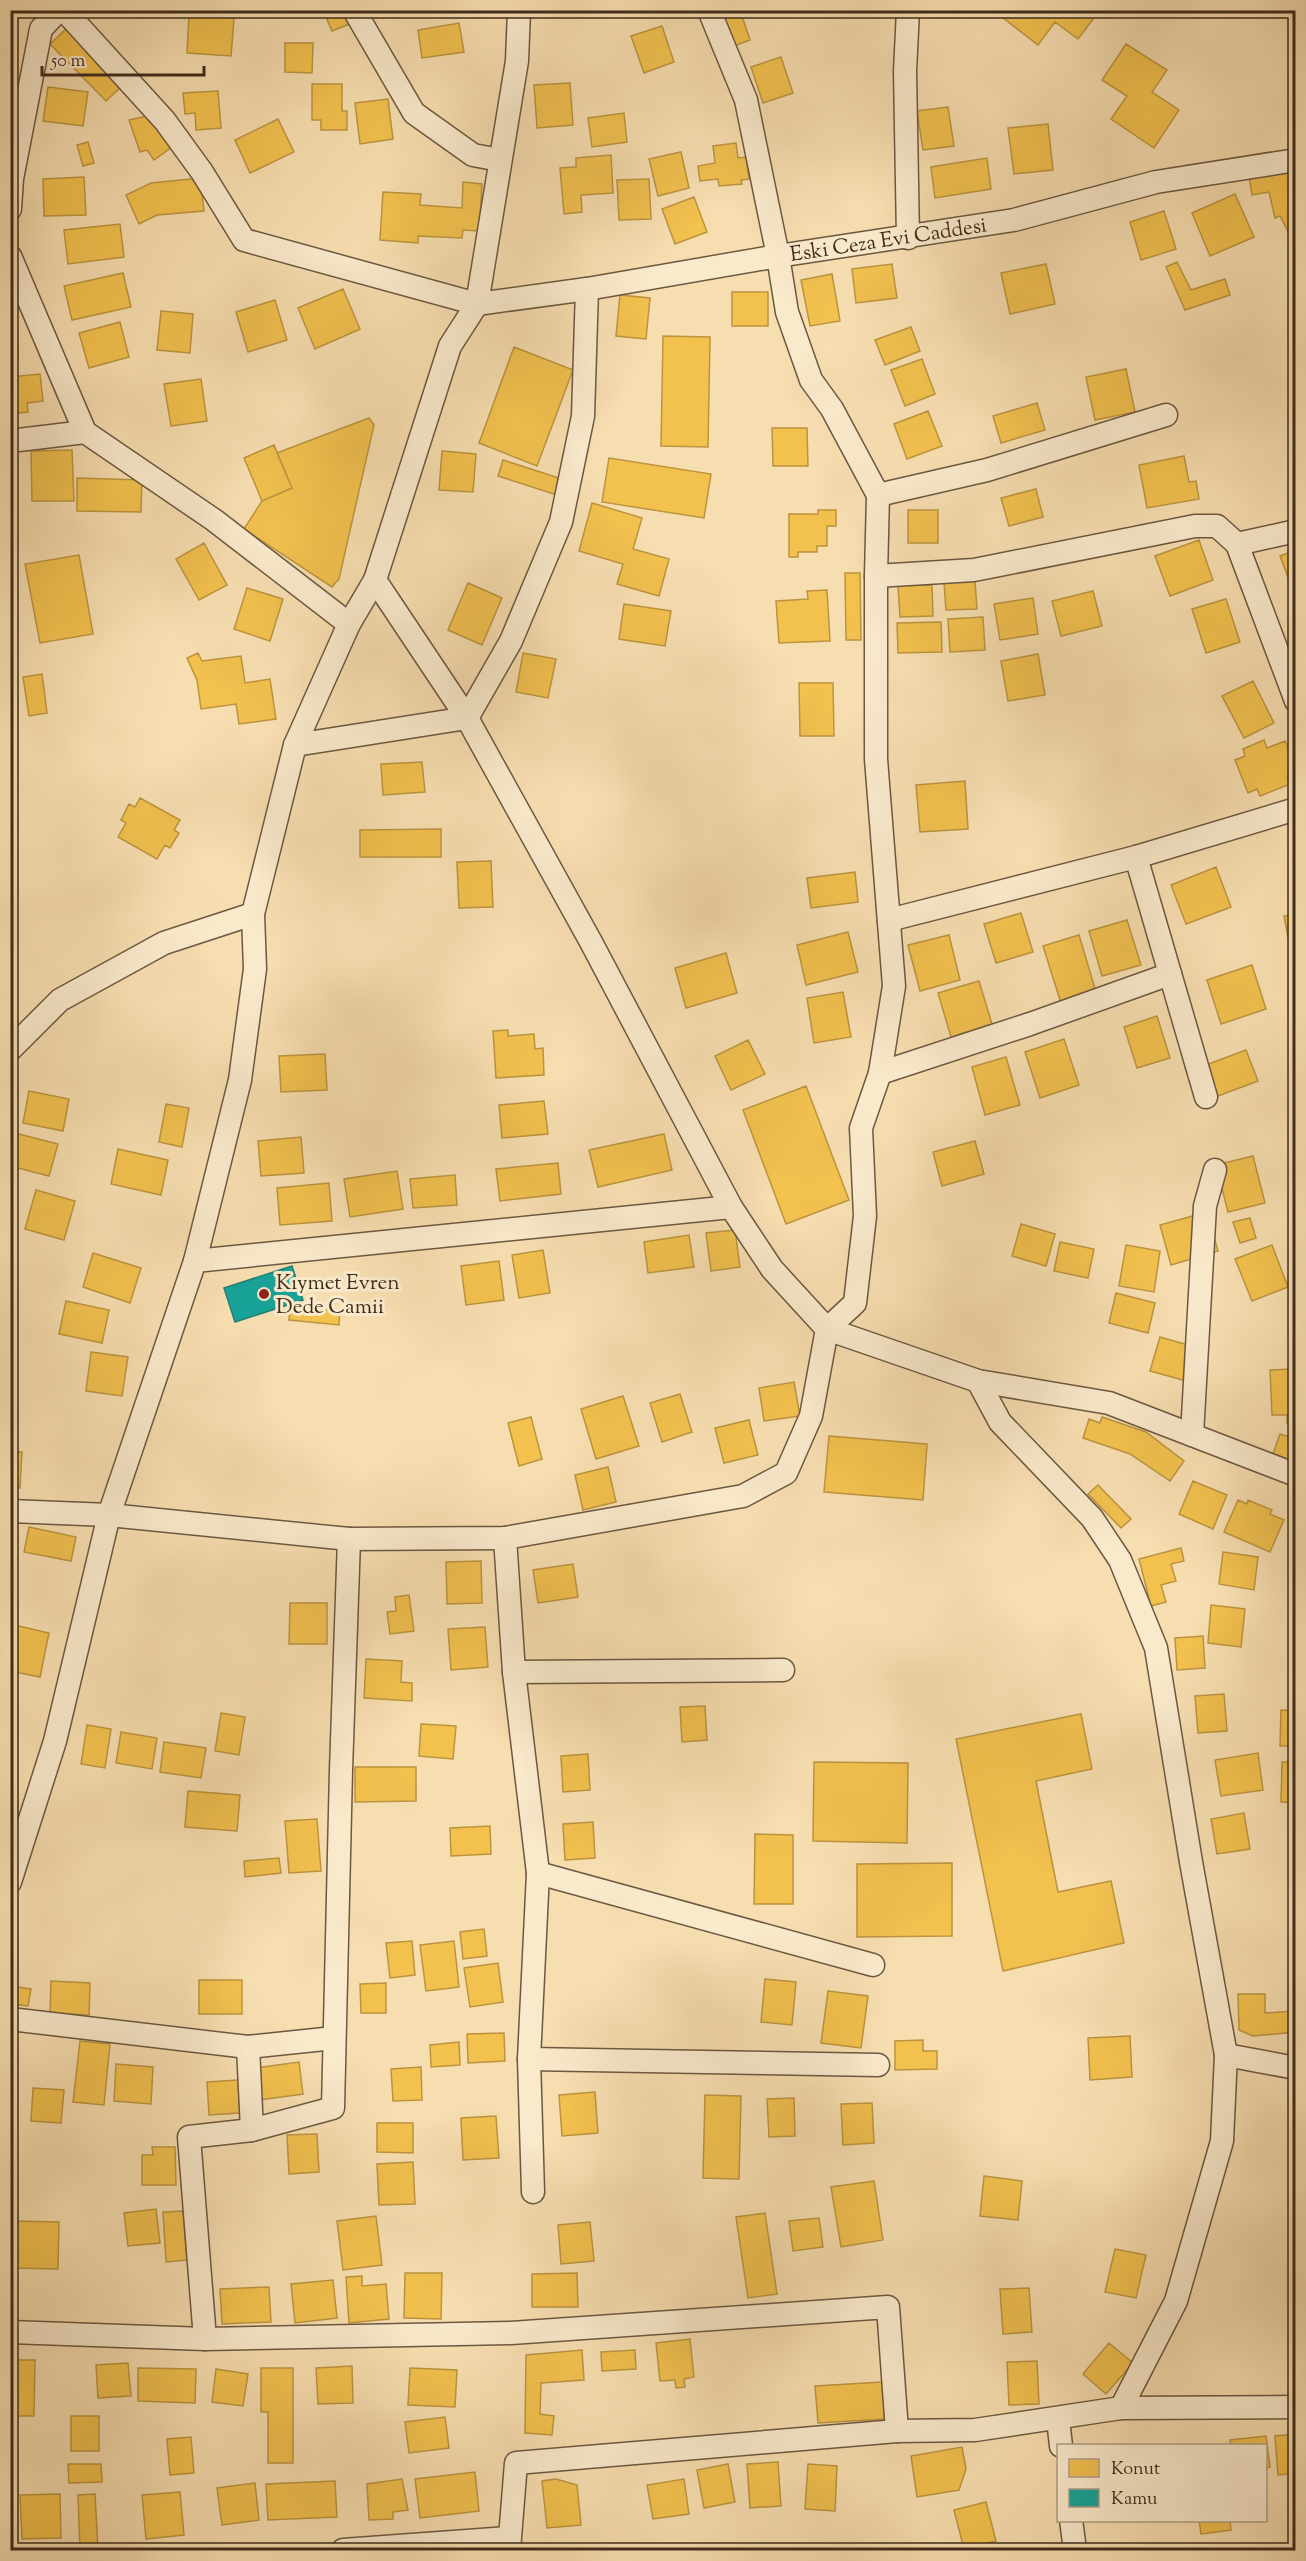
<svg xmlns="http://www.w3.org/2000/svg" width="1306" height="2561" viewBox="0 0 1306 2561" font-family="'Sorts Mill Goudy',serif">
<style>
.homes{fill:#f2c14e;stroke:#bc943f;stroke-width:1.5}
.public{fill:#17a398;stroke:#237f73;stroke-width:1.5}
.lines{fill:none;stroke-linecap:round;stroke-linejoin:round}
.minor-casing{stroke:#6c5841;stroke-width:25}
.minor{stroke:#faeacc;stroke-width:22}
.poi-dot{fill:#8f2418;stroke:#faeacc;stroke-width:2}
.labels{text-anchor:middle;stroke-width:6;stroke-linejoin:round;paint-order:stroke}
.street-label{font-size:21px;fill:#3e2b1c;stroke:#faeacc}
.poi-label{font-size:21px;fill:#3e2b1c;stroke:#faeacc;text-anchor:start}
</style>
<rect width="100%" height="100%" fill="#f7deb0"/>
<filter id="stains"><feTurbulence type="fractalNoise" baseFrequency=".00333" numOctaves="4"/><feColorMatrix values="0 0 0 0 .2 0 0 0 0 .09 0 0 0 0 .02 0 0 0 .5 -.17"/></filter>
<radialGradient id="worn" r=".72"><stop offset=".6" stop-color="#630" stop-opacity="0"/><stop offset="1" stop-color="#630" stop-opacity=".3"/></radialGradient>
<path class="homes" d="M323,10h24l5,13 -20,8z
M728,10h12l10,30 -19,7 -12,-33z
M1010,10h90l-22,29 -23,-17 -17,23 -35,-27z
M189,15l45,3 -3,38 -44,-3z
M459,23l5,29 -42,6 -4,-28z
M662,26l12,36 -30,11 -13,-37z
M67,28l56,57 -17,16 -56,-57z
M285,43h28l-1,30 -27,-1z
M1126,44l41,26 -15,22 27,18 -25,38 -43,-29 16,-23 -25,-16z
M781,57l12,36 -30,10 -12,-36z
M570,83l3,42 -36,3 -3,-43z
M312,84h30v27h5v19h-26v-10h-9z
M48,87l40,5 -5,34 -40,-5z
M218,91l3,37 -25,2 -1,-17 -10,1 -2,-21z
M388,99l5,40 -33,5 -5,-41z
M948,107l6,39 -31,4 -6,-39z
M624,113l3,29 -35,5 -4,-29z
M151,115l21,32 -18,13 -7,-10 -7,2 -11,-32z
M278,119l16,33 -44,21 -15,-33z
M1048,124l5,46 -39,4 -6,-46z
M88,142l6,21 -11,3 -6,-21z
M736,143l2,15 8,-1 3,22 -8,1 1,4 -23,2 -1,-7 -18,2 -2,-15 17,-3 -2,-17z
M681,152l8,36 -31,8 -9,-37z
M611,155l2,38 -32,2 1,17 -18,2 -4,-46 16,-1v-9z
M987,158l4,31 -56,9 -4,-31z
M1290,168l1,6 5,-1v59l-6,3 -10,-19 -5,2 -6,-26 -17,3 -3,-18z
M84,177l2,38 -42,1 -1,-37z
M200,178l4,33 -47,4 -18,9 -13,-29 25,-12z
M649,179l2,40 -32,1 -2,-40z
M463,182l19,2 -3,47 -16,-1 -1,8 -44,-2v7l-38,-3 3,-48 38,2 -1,11 42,3z
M1235,194l19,43 -44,19 -18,-43z
M694,197l13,35 -32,12 -13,-35z
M1164,211l12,38 -35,11 -11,-38z
M120,224l4,33 -56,7 -4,-34z
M1177,262l14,28 34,-11 5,16 -45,15 -19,-43z
M892,264l5,34 -41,5 -4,-34z
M1046,264l9,40 -45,10 -9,-41z
M123,273l8,34 -59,13 -8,-34z
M832,274l8,47 -30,5 -9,-46z
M343,289l17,40 -45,20 -17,-41z
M732,292h36v34h-36z
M620,295l30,3 -4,41 -30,-3z
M275,300l12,40 -39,12 -12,-40z
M161,311l32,3 -3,39 -33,-3z
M120,322l9,35 -40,11 -10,-35z
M911,327l9,24 -35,14 -10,-25z
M10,335h7l1,21h-8z
M663,336l47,1 -2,110 -47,-1z
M514,347l59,23 -36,96 -58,-23z
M922,359l13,35 -30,12 -14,-36z
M1126,369l9,43 -40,8 -9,-43z
M40,374l3,27 -16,2 1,9 -18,2v-37z
M201,379l6,42 -36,5 -7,-42z
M1037,403l8,27 -44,13 -8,-27z
M928,411l14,35 -35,13 -13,-35z
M369,418l5,7 -35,154 -7,8 -88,-58 18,-28 30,-13 -15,-35z
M772,428h35l1,38h-35z
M274,445l18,43 -30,13 -18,-43z
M72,450l2,51h-42l-1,-50z
M442,451l34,3 -3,38 -34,-2z
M1184,456l5,26 7,-1 3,18 -52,9 -8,-43z
M609,458l102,16 -7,44 -102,-16z
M503,460l62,20 -5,16 -62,-20z
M77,478l65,2 -1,32 -64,-1z
M1036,489l7,28 -34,9 -8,-28z
M592,503l50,15 -9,31 36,10 -10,37 -42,-12 6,-20 -44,-13z
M818,510h18v16h-9v20h-10v6h-19v5h-9v-43h29z
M908,510h30v33h-30z
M1199,540l14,40 -43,16 -15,-40z
M204,543l23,42 -28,15 -23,-41z
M1296,550v37l-4,1 -12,-32z
M79,555l14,79 -53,9 -15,-79z
M845,573h15l1,67h-15z
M975,581l2,28 -31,1 -2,-27z
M468,583l34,15 -20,47 -34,-15z
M932,585l1,31 -33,1 -2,-31z
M247,588l36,11 -13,42 -36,-12z
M827,590l3,51 -51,2 -3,-42 32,-2 -1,-8z
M1093,591l9,35 -41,10 -9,-35z
M1033,598l5,36 -38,6 -6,-36z
M1226,599l14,43 -34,11 -14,-44z
M624,604l47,7 -6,35 -46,-7z
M983,617l2,33 -35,2 -2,-33z
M941,622l1,30 -44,1 -1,-30z
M198,653l4,8 39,-5 4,27 25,-4 6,40 -37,5 -3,-20 -35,5 -4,-29 -10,-22z
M523,653l33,6 -8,39 -32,-6z
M1038,654l7,41 -37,6 -7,-40z
M42,674l5,39 -18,3 -6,-39z
M1253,681l21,42 -30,15 -22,-42z
M799,683h34l1,53h-34z
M1264,740l3,8 18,-7 11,26v8l-9,3 3,6 -30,12 -3,-7 -9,4 -13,-33 10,-4 -2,-7z
M422,762l3,30 -42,3 -2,-31z
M965,781l3,48 -48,3 -4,-47z
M140,798l40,22 -6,10 5,3 -9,15 -5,-3 -8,14 -39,-22 8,-14 -5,-3 8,-16 6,3z
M441,829v28h-81v-27z
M491,861l2,46 -34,1 -2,-46z
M1216,867l15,40 -45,17 -15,-39z
M855,872l3,30 -47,6 -4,-30z
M1021,913l12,39 -37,11 -12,-39z
M1296,914v37l-5,1 -7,-36z
M1127,920l14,45 -39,11 -13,-45z
M848,932l10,40 -52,13 -9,-40z
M949,935l11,45 -40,11 -12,-46z
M1079,935l17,57 -35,11 -18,-57z
M726,953l11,40 -51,15 -11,-40z
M1252,965l14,44 -45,15 -14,-44z
M979,981l13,43 -41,13 -13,-44z
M843,992l8,45 -37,6 -7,-45z
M1157,1016l13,42 -33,10 -13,-41z
M508,1030v6l26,-2 1,15 8,-1 1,27 -48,3 -3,-47z
M1064,1039l15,46 -39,13 -15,-46z
M748,1040l17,34 -34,16 -16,-34z
M1246,1050l12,31 -40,15 -12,-31z
M325,1054l2,36 -46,2 -2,-36z
M1006,1057l14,48 -35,10 -13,-48z
M806,1086l43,114 -63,24 -43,-114z
M29,1091l40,8 -6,32 -40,-8z
M544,1101l4,33 -46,4 -3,-33z
M166,1104l23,4 -7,39 -23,-5z
M11,1132l47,12 -9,32 -39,-10z
M664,1134l8,36 -74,17 -9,-37z
M301,1137l3,36 -43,3 -3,-35z
M975,1141l9,33 -42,12 -9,-34z
M118,1149l50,11 -7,35 -50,-11z
M1253,1156l12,47 -37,9 -12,-47z
M558,1163l3,31 -61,7 -4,-32z
M397,1171l6,38 -53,8 -6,-38z
M455,1175l2,30 -44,3 -3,-29z
M329,1183l3,38 -52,4 -3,-37z
M10,1184l7,1 -7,31z
M36,1190l39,11 -11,39 -39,-11z
M1207,1212l11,39 -47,14 -11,-40z
M1250,1218l6,20 -16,5 -7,-21z
M1021,1224l34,10 -9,32 -34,-10z
M735,1230l5,37 -29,4 -5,-38z
M689,1235l5,32 -46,6 -4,-31z
M1060,1242l34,7 -6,29 -34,-7z
M1126,1245l34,6 -6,41 -35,-6z
M1272,1245l16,42 -36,14 -17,-42z
M543,1250l7,43 -31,5 -7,-43z
M93,1253l48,15 -11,35 -47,-16z
M499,1261l5,39 -38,5 -5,-39z
M1116,1293l39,10 -7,30 -39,-10z
M66,1301l43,9 -7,33 -43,-9z
M290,1307l50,4 -1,14 -50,-5z
M1160,1337l39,11 -9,34 -40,-11z
M91,1352l37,5 -6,39 -36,-5z
M1296,1365v57l-9,1v-8h-15l-2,-45 22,-1v-3z
M794,1382l6,34 -36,5 -5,-33z
M680,1394l12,38 -30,10 -12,-39z
M623,1396l16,50 -43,13 -15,-50z
M531,1417l11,42 -23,7 -11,-43z
M1102,1417l44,15 38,29 -14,20 -40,-27 -47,-16 6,-19 11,4z
M749,1420l9,35 -34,8 -9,-35z
M1280,1434l16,5v23l-23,-8z
M829,1436l98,8 -4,56 -99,-8z
M10,1452h12l-2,36 -10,-1z
M608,1467l8,35 -33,8 -8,-35z
M1193,1481l34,14 -14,34 -34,-15z
M1098,1485l33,34 -10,9 -33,-34z
M1238,1500l9,4 1,-4 24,10 -2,4 14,6 -14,32 -46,-20z
M29,1527l47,10 -5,24 -47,-9z
M1181,1548l3,13 -13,3 5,17 -15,4 5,17 -15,4 -12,-47z
M1223,1552l35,5 -4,33 -35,-6z
M481,1561l1,42 -35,1 -1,-42z
M573,1564l5,33 -40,6 -5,-33z
M409,1595l5,36 -24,3 -3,-22 9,-1 -1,-14z
M290,1603h37v41h-38z
M1211,1605l34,4 -4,38 -33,-4z
M10,1624l39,9 -9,44 -30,-6z
M485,1627l3,40 -37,3 -3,-41z
M1203,1636l2,32 -28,2 -2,-32z
M366,1659l36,2 -1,21 11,1v18l-48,-3z
M1224,1694l3,37 -29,2 -3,-37z
M705,1706l2,34 -25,2 -2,-35z
M1281,1710l15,1v35h-16z
M221,1713l24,4 -6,38 -24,-4z
M1081,1714l11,55 -56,12 22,111 53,-11 13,62 -121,28 -47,-232z
M421,1724l35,2 -3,33 -34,-3z
M87,1725l24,4 -6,39 -24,-4z
M121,1732l36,6 -5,31 -36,-6z
M164,1742l42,6 -5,30 -41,-6z
M1258,1753l5,37 -42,6 -6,-36z
M588,1754l2,36 -27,2 -2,-36z
M814,1762l94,1 -1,80 -94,-2z
M1282,1762h14v41l-15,-1z
M355,1767h61v34l-61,1z
M188,1791l52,4 -3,36 -52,-4z
M1244,1813l6,36 -33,5 -6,-35z
M317,1819l4,52 -32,2 -4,-52z
M593,1822l2,36 -30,2 -2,-36z
M490,1826l1,28 -40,2 -1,-28z
M755,1834l38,1v69h-39z
M279,1858l2,15 -36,4 -1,-16z
M952,1863v73l-95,1v-73z
M484,1929l3,27 -24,3 -3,-27z
M412,1941l3,34 -25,3 -4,-35z
M454,1941l5,46 -33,4 -6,-46z
M498,1963l5,39 -33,5 -6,-39z
M765,1979l31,3 -4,43 -31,-3z
M199,1980h43v34h-43z
M51,1981l39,2 -1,32 -39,-2z
M386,1983v30h-25l-1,-29z
M10,1986l21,3 -3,17 -18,-2z
M828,1991l40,5 -7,52 -40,-5z
M1238,1994h27v19l29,-2 2,21 -43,4 -14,-6z
M504,2033l1,28 -37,2 -1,-29z
M1130,2036l2,41 -42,3 -2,-42z
M923,2040v11h14v18l-42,1v-29z
M80,2041l30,3 -6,61 -31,-3z
M459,2042l1,23 -29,2 -1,-22z
M10,2058l8,2 -8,25z
M299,2062l4,32 -43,6 -4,-32z
M116,2064l37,3 -2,37 -37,-3z
M421,2067l1,33 -29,1 -2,-32z
M238,2080l2,33 -31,2 -2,-33z
M33,2088l31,2 -3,33 -30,-2z
M595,2092l3,41 -36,3 -3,-41z
M705,2095l36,1 -2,83 -36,-1z
M794,2098l1,38 -26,1 -2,-38z
M872,2103l2,40 -31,2 -2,-41z
M496,2116l3,42 -36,2 -2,-42z
M377,2123h36v30l-36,-1z
M317,2134l2,38 -30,2 -2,-39z
M152,2147h23l1,38h-34v-30h11z
M413,2162l2,42 -36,1 -2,-41z
M984,2176l38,5 -4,39 -38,-4z
M874,2181l9,59 -42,7 -10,-60z
M156,2209l4,34 -32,3 -4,-33z
M183,2211l4,49 -21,2 -3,-50z
M765,2213l12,81 -29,4 -12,-81z
M376,2216l6,49 -39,5 -6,-49z
M819,2218l4,29 -30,4 -4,-30z
M14,2221l45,1 -1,47 -45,-1z
M590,2222l4,39 -33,3 -3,-39z
M1115,2249l31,6 -10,43 -31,-6z
M405,2273h37l-1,46 -37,-1z
M577,2273l1,34h-46v-33z
M362,2276v10l24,-2 3,35 -40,4 -3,-46z
M333,2280l4,38 -42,5 -4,-39z
M269,2287l2,35 -49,2 -2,-35z
M1029,2288l3,44 -29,2 -3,-45z
M690,2339l4,38 -10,2 1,8 -9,1 -1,-8 -15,1 -4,-38z
M1109,2343l24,20 -27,31 -23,-20z
M582,2350l2,30 -43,3 -1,31 14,2 -2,19 -27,-2 1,-78z
M635,2350l1,19 -34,2 -1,-19z
M10,2360h25l-1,56h-24z
M1037,2361l2,43 -30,1 -2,-43z
M128,2363l3,33 -33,2 -2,-33z
M352,2366l1,37 -35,1 -2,-36z
M138,2368l58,1 -1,34 -57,-2z
M261,2368h32v95h-25v-51h-7z
M410,2368l47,2 -2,37 -47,-2z
M216,2369l32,5 -5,32 -31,-4z
M882,2382l3,37 -67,4 -3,-37z
M71,2416h28v35h-28z
M445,2417l4,31 -40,5 -4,-31z
M1296,2434v39l-18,2 -3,-39z
M1266,2436l4,31 -4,1v-22h-35l-1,-6z
M191,2437l3,36 -24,2 -3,-36z
M962,2447l4,22 -7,21 -42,7 -6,-41z
M778,2462l3,44 -31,2 -3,-44z
M68,2464h33l1,18 -33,1z
M728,2464l7,38 -31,6 -7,-38z
M808,2464l29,2 -2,45 -30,-2z
M475,2472l4,39 -59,7 -5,-39z
M402,2479l6,31 -15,2v7l-24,1 -2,-36z
M556,2479l21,6 4,40 -34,3 -5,-47z
M684,2479l5,35 -36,5 -6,-34z
M335,2481l2,36 -69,3 -2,-36z
M255,2483l4,37 -37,5 -5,-37z
M180,2492l4,43 -38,4 -4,-44z
M60,2494l1,44 -39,1 -2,-44z
M95,2494l3,56h-18l-2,-55z
M986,2502l10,39 -32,8 -10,-39z
M1199,2520h31l1,10 -30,4z
M1180,2546v4h-27v-1z"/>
<path class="public" d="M292,1266l11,34 -68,22 -11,-34z"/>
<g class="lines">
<g class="minor-casing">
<g id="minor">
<path id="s1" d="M64,10l101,111 37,51 42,68 233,64 110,-15 191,-33 236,-36 142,-38 140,-22"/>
<path d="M354,10l60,103 59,42 27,5"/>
<path d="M908,10l-3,61 3,167"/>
<path d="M10,209l2,-30 29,-150 18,-19"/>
<path d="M10,256l75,176 129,88 135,104"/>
<path d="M10,441l75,-9"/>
<path d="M878,495l109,-25 179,-55"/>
<path d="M1237,544l59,-13"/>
<path d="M876,576l98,-6 221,-44h22l20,18 59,157"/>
<path d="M375,580l92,138 124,224 140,265 41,62 55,60 151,52 131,22 187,72"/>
<path d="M295,745l172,-27 44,-77 50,-119 22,-106 4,-127"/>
<path d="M1136,857l70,240"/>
<path d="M889,920l247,-63 160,-48"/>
<path d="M10,1050l50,-50 104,-57 89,-29"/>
<path d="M880,1073l150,-49 140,-50"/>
<path d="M195,1261l536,-54"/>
<path d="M1192,1435l13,-229 10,-36"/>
<path d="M10,1511l99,4 240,24 156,-1 238,-42 43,-23 25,-57 16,-87 28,-26 10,-87 -4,-88 19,-55 14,-87 -18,-227v-183l2,-81 -46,-86 -21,-29 -24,-68 -9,-56 -32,-156 -37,-90"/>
<path d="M505,1538l9,134 24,201 -9,186 4,133"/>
<path d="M514,1672l269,-2"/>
<path d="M538,1873l335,92"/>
<path d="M10,1882l45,-141 54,-226 86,-254 45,-181 15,-111 -2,-55 42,-169 54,-121 26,-44 75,-234 27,-42 40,-243 2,-51"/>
<path d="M10,2019l238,28 86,-9"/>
<path d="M248,2047l4,83 81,-22 8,-338 8,-231"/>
<path d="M1226,2055l70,13"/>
<path d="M529,2059l349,6"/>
<path d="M10,2332l195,7 306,-6 377,-26 9,124"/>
<path d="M205,2339l-16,-202 63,-7"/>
<path d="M1121,2408l175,-1"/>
<path d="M1058,2419l3,27"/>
<path d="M1071,2520l4,30"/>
<path d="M343,2550l165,-12"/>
<path d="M509,2550l7,-87 381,-32 78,-1 146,-22 55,-107 46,-160 4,-86 -35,-193 -35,-214 -36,-88 -28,-42 -92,-96 -22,-41"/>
</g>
</g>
<use href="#minor" class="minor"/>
</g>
<circle class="poi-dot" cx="264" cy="1294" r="6"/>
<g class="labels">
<g class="street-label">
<text dy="7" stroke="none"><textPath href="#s1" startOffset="951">Eski Ceza Evi Caddesi</textPath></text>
</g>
<g class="poi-label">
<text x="276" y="1289">Kıymet Evren<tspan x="276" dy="24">Dede Camii</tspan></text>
</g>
</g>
<rect width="1306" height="2561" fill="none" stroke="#f7deb0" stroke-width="36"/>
<rect x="12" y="12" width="1282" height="2537" fill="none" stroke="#3e2b1c" stroke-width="3"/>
<rect x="18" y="18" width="1270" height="2525" fill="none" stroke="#3e2b1c" stroke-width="1.5"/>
<rect x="1057" y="2444" width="210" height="78" fill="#faeacc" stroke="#af9e86" stroke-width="1.5"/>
<rect x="1069" y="2459" width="30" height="18" fill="#f2c14e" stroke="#af9e86" stroke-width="1.5"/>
<text x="1111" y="2474" font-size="18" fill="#3e2b1c">Konut</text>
<rect x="1069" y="2489" width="30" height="18" fill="#17a398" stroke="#af9e86" stroke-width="1.5"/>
<text x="1111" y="2504" font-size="18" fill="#3e2b1c">Kamu</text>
<path d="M42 66v9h162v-9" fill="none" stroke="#3e2b1c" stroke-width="3"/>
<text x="51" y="66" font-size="18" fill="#3e2b1c" stroke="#faeacc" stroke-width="4.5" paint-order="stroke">50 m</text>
<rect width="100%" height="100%" filter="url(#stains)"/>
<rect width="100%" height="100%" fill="url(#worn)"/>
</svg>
